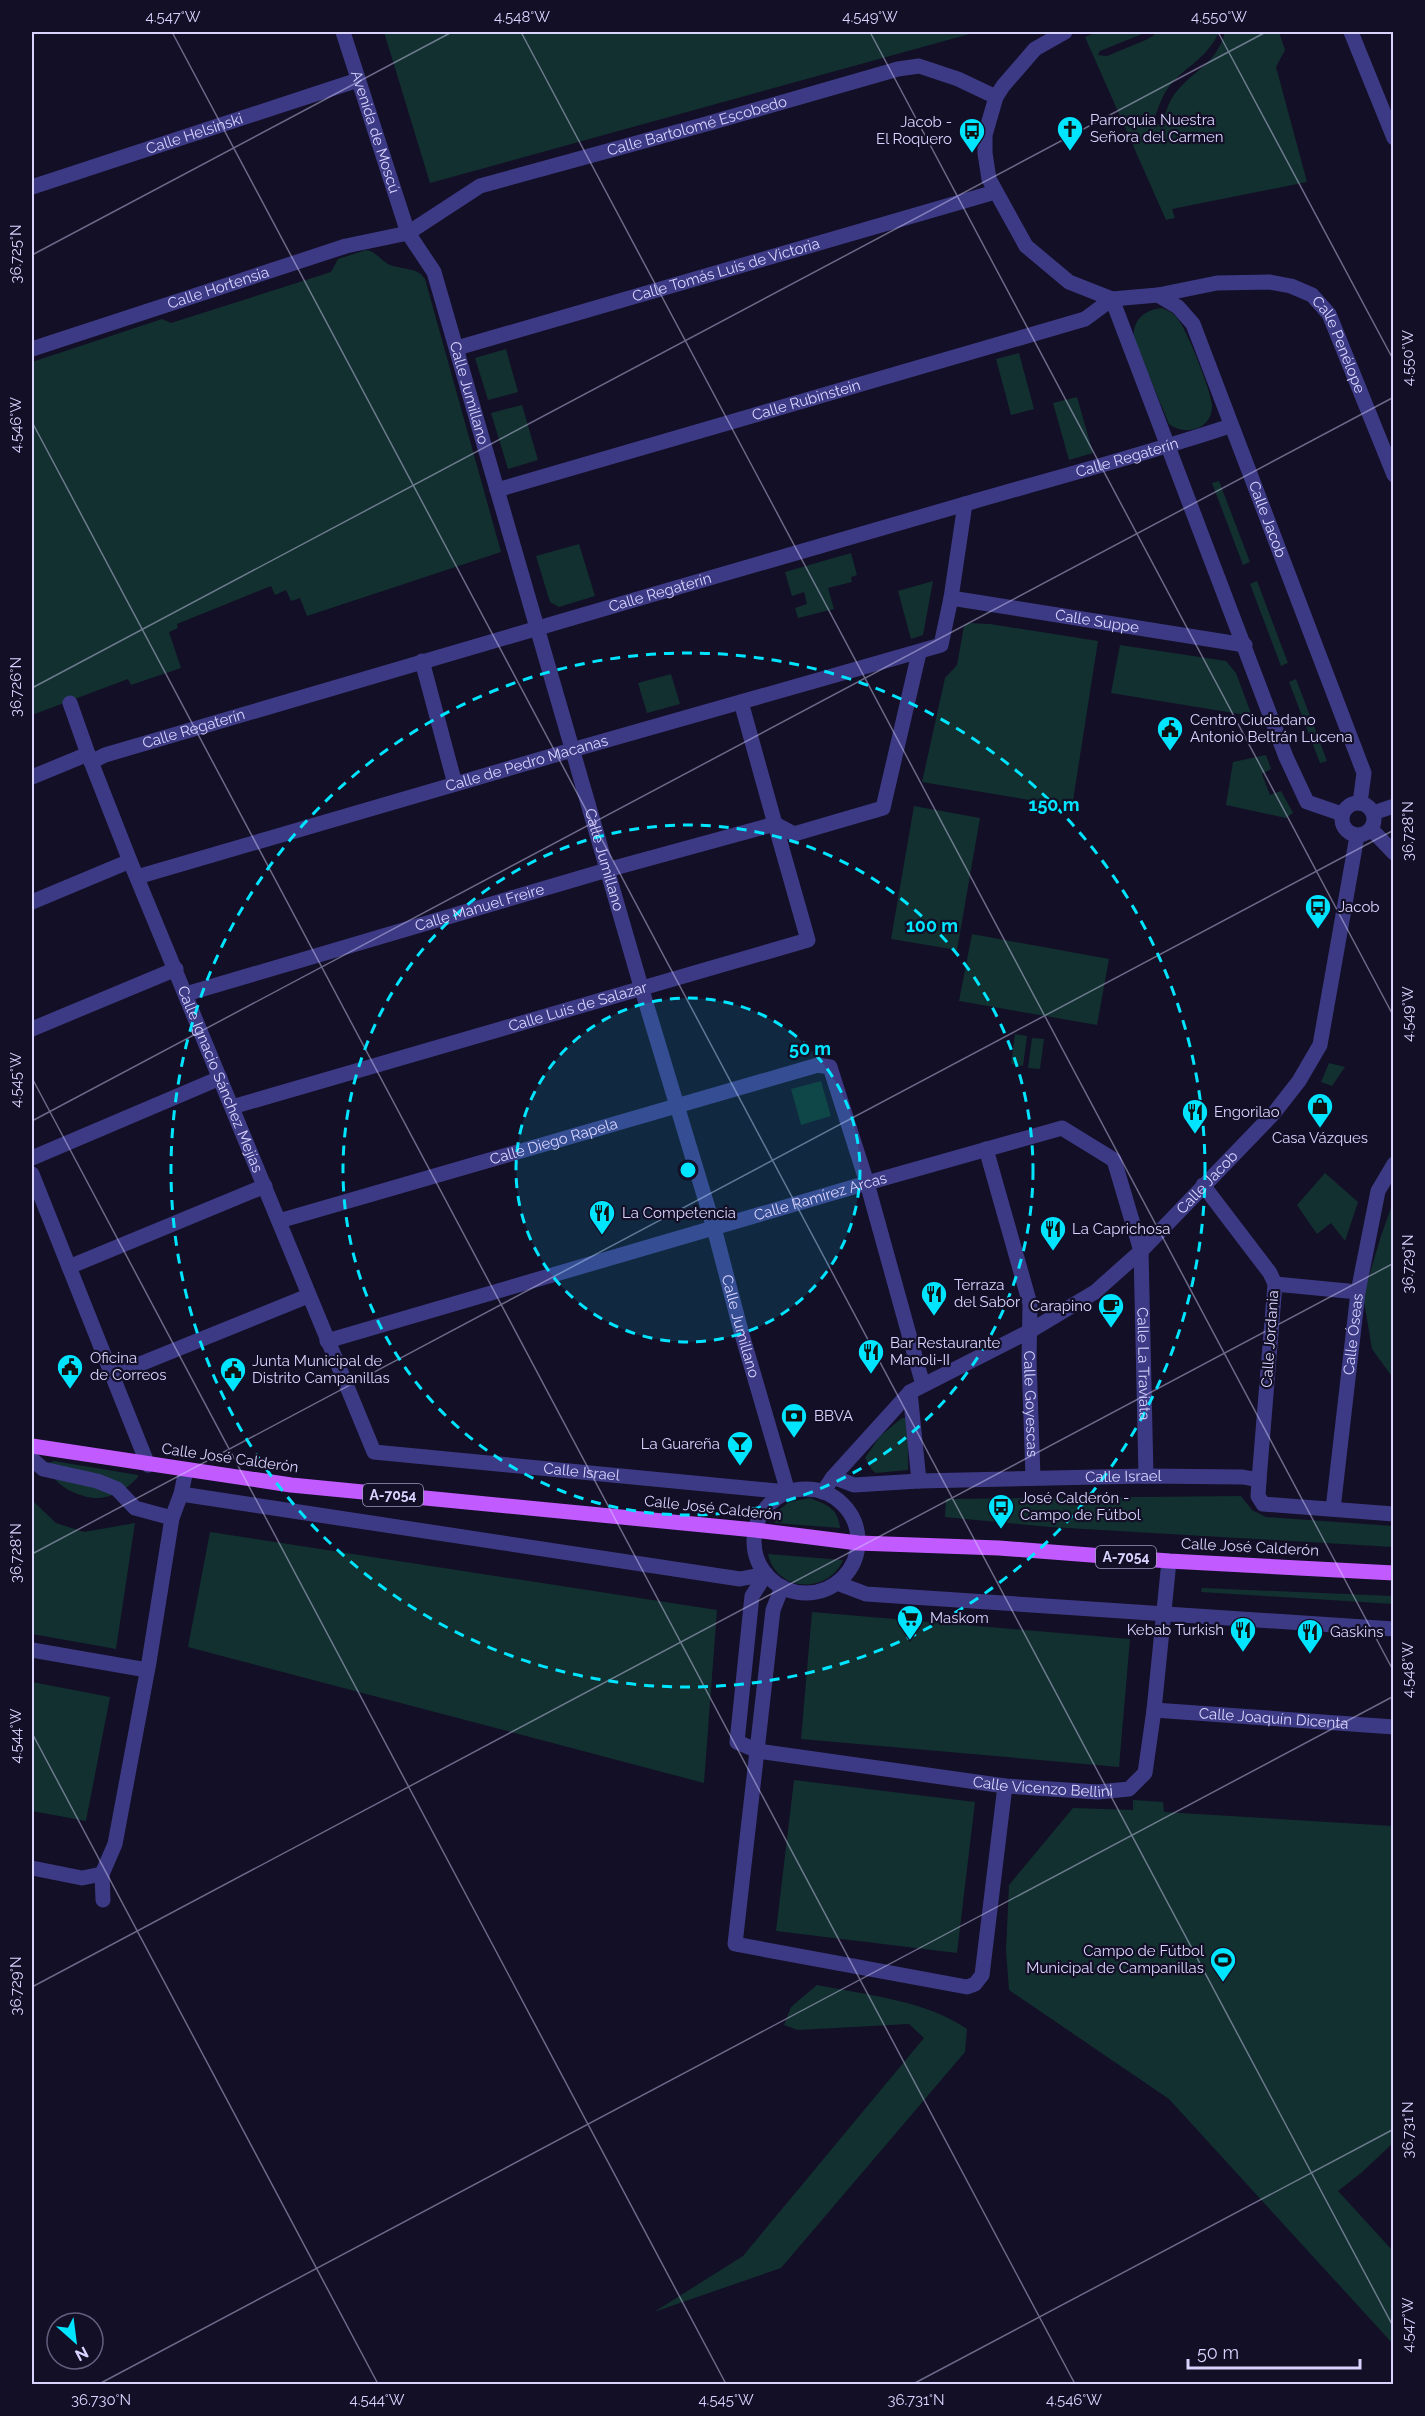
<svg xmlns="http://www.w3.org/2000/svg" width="1425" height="2416" viewBox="0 0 1425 2416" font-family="Raleway,sans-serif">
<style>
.green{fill:#12302f}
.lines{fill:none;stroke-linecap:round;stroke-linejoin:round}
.minor{stroke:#3d3a85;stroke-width:15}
.major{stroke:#c25bff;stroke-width:15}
.ticks{fill:none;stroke:#d9d4ff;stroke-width:1.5;stroke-opacity:0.45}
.ring{fill:none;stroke:#00e5ff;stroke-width:3;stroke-dasharray:10 8}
.labels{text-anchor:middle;stroke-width:4.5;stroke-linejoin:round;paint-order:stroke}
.shield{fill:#130f26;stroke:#9e99be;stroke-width:1.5}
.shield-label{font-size:14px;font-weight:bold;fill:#d9d4ff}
.poi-label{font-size:15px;fill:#d9d4ff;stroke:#130f26;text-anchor:start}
.street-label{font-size:15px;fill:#d9d4ff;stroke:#130f26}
.centre{fill:#00e5ff;stroke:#130f26;stroke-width:3}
.ring-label{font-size:18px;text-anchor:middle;font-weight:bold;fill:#00e5ff;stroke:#130f26;stroke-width:4.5;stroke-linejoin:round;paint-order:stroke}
.neatline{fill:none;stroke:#d9d4ff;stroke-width:2}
.ticks-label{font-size:15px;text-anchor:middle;fill:#d9d4ff}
</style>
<rect width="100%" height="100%" fill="#130f26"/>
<path class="green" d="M384,32h593l-547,151z
M1097,32h50l-47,19 -2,4 9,1 41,-17 10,-7h61c-12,28 -38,36 -53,59 -6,10 -9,21 -13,31l9,3c3,-9 5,-19 10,-27 17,-27 44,-31 53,-66h54l6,18 -9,17 31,115 -135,27 3,9 -9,2 -81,-183z
M366,250c10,1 15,11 24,15 13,5 28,2 35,14l76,273 -194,64 -7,-18 -9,3 -5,-11 -11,5 -4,-9 -94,38 1,4 -9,4 12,36 -50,17 -3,-6 -96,36v-353l130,-43 9,4 160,-51 7,-13z
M1162,308c6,3 11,4 15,10 9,9 35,75 35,87 1,24 -26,32 -43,19l-35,-84c-2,-19 9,-30 28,-32z
M506,349l12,43 -30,8 -13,-42z
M1019,353l15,56 -23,6 -15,-56z
M1077,397l16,56 -24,7 -16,-57z
M522,405l16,55 -30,9 -17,-56z
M1219,481l31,81 -7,3 -31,-82z
M579,544l16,52 -36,11 -9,-5 -14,-46z
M851,553l6,22 -6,2 1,5 -24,6 6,21 -36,9 -3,-10 12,-4 -3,-12 -12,4 -7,-24z
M933,581l-10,54 -12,4 -13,-48z
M1257,581l31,82 -7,3 -31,-82z
M968,623l22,1 108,17 -26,166 -150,-25 23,-104 12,-13 7,-39z
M1120,645l106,16 10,12 16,43 -141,-23z
M671,674l9,30 -33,9 -9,-30z
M1296,679l31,82 -7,2 -31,-81z
M1266,755l5,14 -9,5 8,21 11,-4 12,22 -7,5 -60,-13 7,-43z
M914,806l66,12 -23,132 -66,-11z
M972,934l137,25 -12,66 -138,-24z
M1015,1034l12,2 -4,30 -12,-2z
M1032,1038l12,1 -4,30 -12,-1z
M1329,1063l16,4 -13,19 -11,-4z
M821,1081l10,35 -30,9 -10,-36z
M1325,1173l33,29 -13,39 -14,-18 -14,11 -20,-29z
M1393,1202v176l-21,-29 -9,-53 18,-60z
M902,1418h6v52l-32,3 -4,-3 -7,-12 15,-22z
M54,1461l84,14v2c-10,11 -22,19 -38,21 -19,1 -51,-13 -52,-35z
M1241,1496l11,14 14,7 127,9v21l-343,-20 -105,-10 1,-18z
M810,1498c17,7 28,10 30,30l-65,-5v-10l14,-11z
M32,1500l24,23 28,9 51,-9 -19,126 -84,-15z
M210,1532l507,78 -13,173 -516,-136z
M768,1554l75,6c-15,35 -67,32 -75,-6z
M1202,1588l191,8v8l-192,-12z
M812,1612l318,27 -11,128 -318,-28z
M32,1682l78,15 -24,124 -54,-10z
M794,1780l181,22 -18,151 -181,-22z
M1133,1800l30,2 1,10 229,14v317l-32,30 -23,18 55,60v93l-224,-245 -160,-109 -3,-39 3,-66 64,-77 60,2z
M817,1985c49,10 108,15 150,44l-2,23 -184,216 -127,44 89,-56 181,-218 -15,-14 -111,6 -14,-5 7,-18z"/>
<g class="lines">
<g class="minor">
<path id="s1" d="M343,32l65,201 26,39 208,718 72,238 27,103 47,161"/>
<path id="s2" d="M1065,32l-30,17 -32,37 -7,11 -11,38v18l4,26 37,67 43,36 43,17 46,-4 59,-12 53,-1 21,4 21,9 17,19 65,161"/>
<path d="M1351,32l43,106"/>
<path id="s3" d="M32,187l326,-107"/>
<path id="s4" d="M1158,295l20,12 15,17 171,449 -4,30"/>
<path d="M1112,299l174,458 21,45 35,12"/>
<path id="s5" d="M457,348l538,-156"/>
<path id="s6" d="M32,349l314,-103 62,-13 72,-47 226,-62 192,-55 21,-3 39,13 38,18"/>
<path id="s7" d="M497,490l588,-171 27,-20"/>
<path id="s8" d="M951,598l294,47"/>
<path d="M422,661l33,123"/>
<path id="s9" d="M70,703l18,51 42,107 244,591 414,40"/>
<path id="s10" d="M91,762l14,-7c287,-85 573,-168 860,-251 89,-26 178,-49 265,-78"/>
<path d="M32,777l56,-23"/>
<circle cx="1358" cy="819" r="16"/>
<path d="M1373,813l21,-7"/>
<path d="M775,824l19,10 89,-26 36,-155"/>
<path d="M1371,829l23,24"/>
<path id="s11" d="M137,877l435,-127 369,-105 10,-47 14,-94"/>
<path d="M32,902l98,-41"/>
<path id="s12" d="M186,994l421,-124 168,-46 -34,-122"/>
<path d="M32,1029l144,-60"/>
<path id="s13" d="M232,1107l576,-167 -33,-116"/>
<path id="s14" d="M986,1149l44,155 -1,56 4,118"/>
<path d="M32,1158l188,-80"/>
<path d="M32,1174l116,291"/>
<path d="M1203,1185l67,88 5,11 -16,196"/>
<path id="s15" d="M279,1221l539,-156 12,2 37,116 56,202"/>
<path d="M69,1267l196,-81"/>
<path d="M1275,1284l83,8"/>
<path id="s16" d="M327,1341l540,-158 195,-55 52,32 27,91 5,225"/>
<path d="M113,1375l195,-79"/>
<path d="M910,1392l9,89"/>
<path d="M32,1459l11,10 54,12 20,8 18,19 37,10 9,-24 5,-24"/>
<path id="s17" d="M833,1477l21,8 65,-4 227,-5 97,1 16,3 -1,16 5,8 131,10"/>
<circle cx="806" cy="1541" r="52"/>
<path id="s18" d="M823,1492l10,-15 77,-85 120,-61 65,-39 46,-41 133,-138 25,-32 21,-36 37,-209"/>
<path d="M181,1494l559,85 26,-5"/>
<path id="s19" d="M1333,1509l25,-217 20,-101 16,-27"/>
<path id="s20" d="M766,1574l-14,22 -15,146 21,9 247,35 93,6 31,-3 16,-16 9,-63 15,-149"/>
<path d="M837,1583l29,11 528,35"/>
<path d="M782,1587l-9,23 -38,334 232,43 8,-3 7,-9 23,-189"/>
<path d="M32,1650l115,20"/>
<path id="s21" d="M1154,1710l240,17"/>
<path d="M32,1868l50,10 20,-4"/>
<path d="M103,1900l-1,-26 13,-30 34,-182 23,-144"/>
</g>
<path class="major" d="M32,1446l259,39 464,45 103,13 141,5 170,13 225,12"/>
</g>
<path class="ticks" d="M172,32l1222,2296M521,32l873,1640M870,32l524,985M1218,32l176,329M32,255l420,-223M32,422l1043,1962M32,688l1234,-656M32,1078l694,1306M32,1121l1362,-724M32,1554l1362,-724M32,1733l346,651M32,1987l1362,-724M99,2384l1295,-688M913,2384l481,-255"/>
<circle cx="688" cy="1170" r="172" fill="#00e5ff" fill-opacity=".12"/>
<g class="ring">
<circle cx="688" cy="1170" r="172"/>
<circle cx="688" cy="1170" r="345"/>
<circle cx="688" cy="1170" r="517"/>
</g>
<defs>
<g id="church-pin" transform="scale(1.35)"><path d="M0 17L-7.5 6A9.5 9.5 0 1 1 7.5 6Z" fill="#00e5ff" stroke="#130f26"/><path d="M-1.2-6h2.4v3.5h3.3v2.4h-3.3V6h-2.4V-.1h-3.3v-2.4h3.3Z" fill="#111"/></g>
<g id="bus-pin" transform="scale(1.35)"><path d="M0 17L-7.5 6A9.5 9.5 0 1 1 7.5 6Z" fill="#00e5ff" stroke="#130f26"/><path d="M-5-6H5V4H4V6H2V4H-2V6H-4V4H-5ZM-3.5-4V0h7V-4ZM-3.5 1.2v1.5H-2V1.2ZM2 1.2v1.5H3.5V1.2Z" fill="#111"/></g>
<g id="civic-pin" transform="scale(1.35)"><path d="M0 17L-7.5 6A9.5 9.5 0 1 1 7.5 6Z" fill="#00e5ff" stroke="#130f26"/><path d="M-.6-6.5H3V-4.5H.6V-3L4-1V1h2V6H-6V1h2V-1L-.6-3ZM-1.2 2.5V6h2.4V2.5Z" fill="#111"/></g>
<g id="shop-pin" transform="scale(1.35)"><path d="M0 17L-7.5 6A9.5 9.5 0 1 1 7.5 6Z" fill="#00e5ff" stroke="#130f26"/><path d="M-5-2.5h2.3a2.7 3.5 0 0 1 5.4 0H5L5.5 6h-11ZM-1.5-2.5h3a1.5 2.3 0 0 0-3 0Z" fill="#111"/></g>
<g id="restaurant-pin" transform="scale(1.35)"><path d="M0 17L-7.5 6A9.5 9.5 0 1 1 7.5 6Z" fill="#00e5ff" stroke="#130f26"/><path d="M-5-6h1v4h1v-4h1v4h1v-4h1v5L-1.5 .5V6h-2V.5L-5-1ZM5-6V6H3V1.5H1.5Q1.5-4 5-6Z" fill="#111"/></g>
<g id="cafe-pin" transform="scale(1.35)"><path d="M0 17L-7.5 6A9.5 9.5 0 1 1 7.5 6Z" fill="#00e5ff" stroke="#130f26"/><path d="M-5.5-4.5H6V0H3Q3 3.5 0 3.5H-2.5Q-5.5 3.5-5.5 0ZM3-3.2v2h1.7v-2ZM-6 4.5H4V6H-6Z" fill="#111"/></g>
<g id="bank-pin" transform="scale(1.35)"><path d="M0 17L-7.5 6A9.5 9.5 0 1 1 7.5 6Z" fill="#00e5ff" stroke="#130f26"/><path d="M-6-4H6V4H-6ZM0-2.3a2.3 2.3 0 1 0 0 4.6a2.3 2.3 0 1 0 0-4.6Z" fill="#111"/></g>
<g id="bar-pin" transform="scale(1.35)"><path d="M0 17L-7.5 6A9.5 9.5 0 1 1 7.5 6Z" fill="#00e5ff" stroke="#130f26"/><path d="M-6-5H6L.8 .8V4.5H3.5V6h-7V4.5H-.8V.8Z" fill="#111"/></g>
<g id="supermarket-pin" transform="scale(1.35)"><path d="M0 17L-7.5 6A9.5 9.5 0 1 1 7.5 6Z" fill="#00e5ff" stroke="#130f26"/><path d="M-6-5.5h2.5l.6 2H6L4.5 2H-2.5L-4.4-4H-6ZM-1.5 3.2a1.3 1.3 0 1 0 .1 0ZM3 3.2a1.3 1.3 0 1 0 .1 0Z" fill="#111"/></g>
<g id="stadium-pin" transform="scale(1.35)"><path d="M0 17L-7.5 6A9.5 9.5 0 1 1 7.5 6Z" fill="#00e5ff" stroke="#130f26"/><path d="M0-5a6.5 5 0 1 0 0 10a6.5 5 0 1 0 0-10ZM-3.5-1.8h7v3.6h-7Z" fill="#111"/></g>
</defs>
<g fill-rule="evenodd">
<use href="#church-pin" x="1070" y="129"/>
<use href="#bus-pin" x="972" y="131"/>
<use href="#civic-pin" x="1170" y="729"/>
<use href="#bus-pin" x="1318" y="907"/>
<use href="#shop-pin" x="1320" y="1106"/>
<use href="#restaurant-pin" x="1195" y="1112"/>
<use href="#restaurant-pin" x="602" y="1213"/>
<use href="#restaurant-pin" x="1053" y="1229"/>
<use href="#restaurant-pin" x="934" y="1294"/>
<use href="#cafe-pin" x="1111" y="1306"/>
<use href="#restaurant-pin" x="871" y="1352"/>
<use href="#civic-pin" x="70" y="1367"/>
<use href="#civic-pin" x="233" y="1370"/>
<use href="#bank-pin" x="794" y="1416"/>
<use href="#bar-pin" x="740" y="1444"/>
<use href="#bus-pin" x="1001" y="1507"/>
<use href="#supermarket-pin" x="910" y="1618"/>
<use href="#restaurant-pin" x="1243" y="1630"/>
<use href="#restaurant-pin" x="1310" y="1632"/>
<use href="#stadium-pin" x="1223" y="1960"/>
</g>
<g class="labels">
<g class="shield">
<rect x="363" y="1484" width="60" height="22" rx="4.5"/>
<rect x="1096" y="1546" width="60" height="22" rx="4.5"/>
</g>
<g class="shield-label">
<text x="393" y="1500">A-7054</text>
<text x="1126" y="1562">A-7054</text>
</g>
<g class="poi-label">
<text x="1090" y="125">Parroquia Nuestra<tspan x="1090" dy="17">Señora del Carmen</tspan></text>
<text x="952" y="127" text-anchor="end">Jacob -<tspan x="952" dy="17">El Roquero</tspan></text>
<text x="1190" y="725">Centro Ciudadano<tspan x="1190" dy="17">Antonio Beltrán Lucena</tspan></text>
<text x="1338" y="912">Jacob</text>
<text x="1214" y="1117">Engorilao</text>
<text x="1320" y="1143" text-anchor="middle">Casa Vázques</text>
<text x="622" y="1218">La Competencia</text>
<text x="1072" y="1234">La Caprichosa</text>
<text x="954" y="1290">Terraza<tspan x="954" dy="17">del Sabor</tspan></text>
<text x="1092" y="1311" text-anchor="end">Carapino</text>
<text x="890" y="1348">Bar Restaurante<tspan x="890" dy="17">Manoli-II</tspan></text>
<text x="90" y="1363">Oficina<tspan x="90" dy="17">de Correos</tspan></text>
<text x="252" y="1366">Junta Municipal de<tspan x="252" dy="17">Distrito Campanillas</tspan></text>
<text x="814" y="1421">BBVA</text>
<text x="720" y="1449" text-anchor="end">La Guareña</text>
<text x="1020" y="1503">José Calderón -<tspan x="1020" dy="17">Campo de Fútbol</tspan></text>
<text x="930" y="1623">Maskom</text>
<text x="1224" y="1635" text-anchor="end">Kebab Turkish</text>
<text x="1330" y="1637">Gaskins</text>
<text x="1204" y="1956" text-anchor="end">Campo de Fútbol<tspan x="1204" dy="17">Municipal de Campanillas</tspan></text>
</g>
<g class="street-label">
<text dy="5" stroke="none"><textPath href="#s6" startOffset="705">Calle Bartolomé Escobedo</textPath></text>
<text dy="5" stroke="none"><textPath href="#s1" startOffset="105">Avenida de Moscú</textPath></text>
<text dy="5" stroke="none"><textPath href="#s3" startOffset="171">Calle Helsinski</textPath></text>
<text dy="5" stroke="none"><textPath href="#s5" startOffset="280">Calle Tomás Luis de Victoria</textPath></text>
<text dy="5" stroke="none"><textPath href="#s6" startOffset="196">Calle Hortensia</textPath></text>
<text dy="5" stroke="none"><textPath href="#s2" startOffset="620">Calle Penélope</textPath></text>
<text dy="5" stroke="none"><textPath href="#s1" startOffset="384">Calle Jumillano</textPath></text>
<text dy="5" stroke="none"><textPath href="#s7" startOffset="322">Calle Rubinstein</textPath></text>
<text dy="5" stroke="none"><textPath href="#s10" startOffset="1080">Calle Regaterín</textPath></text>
<text dy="5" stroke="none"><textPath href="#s4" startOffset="255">Calle Jacob</textPath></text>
<text dy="5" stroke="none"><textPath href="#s10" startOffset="594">Calle Regaterín</textPath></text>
<text dy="5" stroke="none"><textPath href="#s8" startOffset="148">Calle Suppe</textPath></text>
<text dy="5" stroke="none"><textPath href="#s10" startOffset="108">Calle Regaterín</textPath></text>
<text dy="5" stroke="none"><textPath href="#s11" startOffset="406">Calle de Pedro Macanas</textPath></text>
<text dy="5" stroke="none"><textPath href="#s1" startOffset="870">Calle Jumillano</textPath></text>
<text dy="5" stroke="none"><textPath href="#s12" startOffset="306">Calle Manuel Freire</textPath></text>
<text dy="5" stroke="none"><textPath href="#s13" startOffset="360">Calle Luis de Salazar</textPath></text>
<text dy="5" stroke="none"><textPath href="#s9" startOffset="405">Calle Ignacio Sánchez Mejías</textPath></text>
<text dy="5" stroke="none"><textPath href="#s15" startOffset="286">Calle Diego Rapela</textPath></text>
<text dy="5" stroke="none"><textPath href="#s18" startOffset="500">Calle Jacob</textPath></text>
<text dy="5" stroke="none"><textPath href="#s16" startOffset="514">Calle Ramírez Arcas</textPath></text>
<text dy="5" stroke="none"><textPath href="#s1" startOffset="1356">Calle Jumillano</textPath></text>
<text dy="5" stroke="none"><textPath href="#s19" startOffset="176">Calle Óseas</textPath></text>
<text transform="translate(1270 1339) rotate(-86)" y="5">Calle Jordania</text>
<text dy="5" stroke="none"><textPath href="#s16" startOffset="1034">Calle La Traviata</textPath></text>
<text dy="5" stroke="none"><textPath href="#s14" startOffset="261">Calle Goyescas</textPath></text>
<text transform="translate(230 1458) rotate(8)" y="5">Calle José Calderón</text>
<text dy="5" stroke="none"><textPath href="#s9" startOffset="1017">Calle Israel</textPath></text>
<text dy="5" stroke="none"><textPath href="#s17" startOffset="292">Calle Israel</textPath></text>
<text transform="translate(713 1508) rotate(6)" y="5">Calle José Calderón</text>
<text transform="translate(1250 1547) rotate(3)" y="5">Calle José Calderón</text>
<text dy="5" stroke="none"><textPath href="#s21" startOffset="120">Calle Joaquín Dicenta</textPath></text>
<text dy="5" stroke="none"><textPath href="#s20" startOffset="483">Calle Vicenzo Bellini</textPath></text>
</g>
</g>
<circle cx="688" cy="1170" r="9" class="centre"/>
<g class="ring-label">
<text x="1054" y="811">150 m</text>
<text x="932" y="932">100 m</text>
<text x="810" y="1055">50 m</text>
</g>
<rect width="1425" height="2416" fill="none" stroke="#130f26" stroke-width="66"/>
<g transform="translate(75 2341) rotate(152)"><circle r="28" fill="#130f26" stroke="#625e7d" stroke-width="1.5"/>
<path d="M0-4.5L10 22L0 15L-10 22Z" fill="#00e5ff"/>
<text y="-9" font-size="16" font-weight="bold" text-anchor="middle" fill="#d9d4ff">N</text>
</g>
<path d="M1188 2359v9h172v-9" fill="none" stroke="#d9d4ff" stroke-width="3"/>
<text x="1197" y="2359" font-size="18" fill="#d9d4ff" stroke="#130f26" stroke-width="4.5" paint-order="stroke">50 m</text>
<rect x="33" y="33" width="1359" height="2350" class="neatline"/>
<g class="ticks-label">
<text x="173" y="22">4.547°W</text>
<text x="522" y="22">4.548°W</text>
<text x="870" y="22">4.549°W</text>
<text x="1219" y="22">4.550°W</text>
<text transform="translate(16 254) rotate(-90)" y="5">36.725°N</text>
<text transform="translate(1408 358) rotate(-90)" y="5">4.550°W</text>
<text transform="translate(16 425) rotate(-90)" y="5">4.546°W</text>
<text transform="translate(16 687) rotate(-90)" y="5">36.726°N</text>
<text transform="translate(1408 831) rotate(-90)" y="5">36.728°N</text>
<text transform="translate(1408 1014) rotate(-90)" y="5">4.549°W</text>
<text transform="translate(16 1080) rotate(-90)" y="5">4.545°W</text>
<text transform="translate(1408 1264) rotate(-90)" y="5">36.729°N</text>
<text transform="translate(16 1553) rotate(-90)" y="5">36.728°N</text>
<text transform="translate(1408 1670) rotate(-90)" y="5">4.548°W</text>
<text transform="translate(16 1736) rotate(-90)" y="5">4.544°W</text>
<text transform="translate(16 1986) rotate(-90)" y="5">36.729°N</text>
<text transform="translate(1408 2130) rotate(-90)" y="5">36.731°N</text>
<text transform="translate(1408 2325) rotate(-90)" y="5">4.547°W</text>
<text x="101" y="2405">36.730°N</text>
<text x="377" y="2405">4.544°W</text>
<text x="726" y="2405">4.545°W</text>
<text x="916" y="2405">36.731°N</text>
<text x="1074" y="2405">4.546°W</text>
</g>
</svg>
